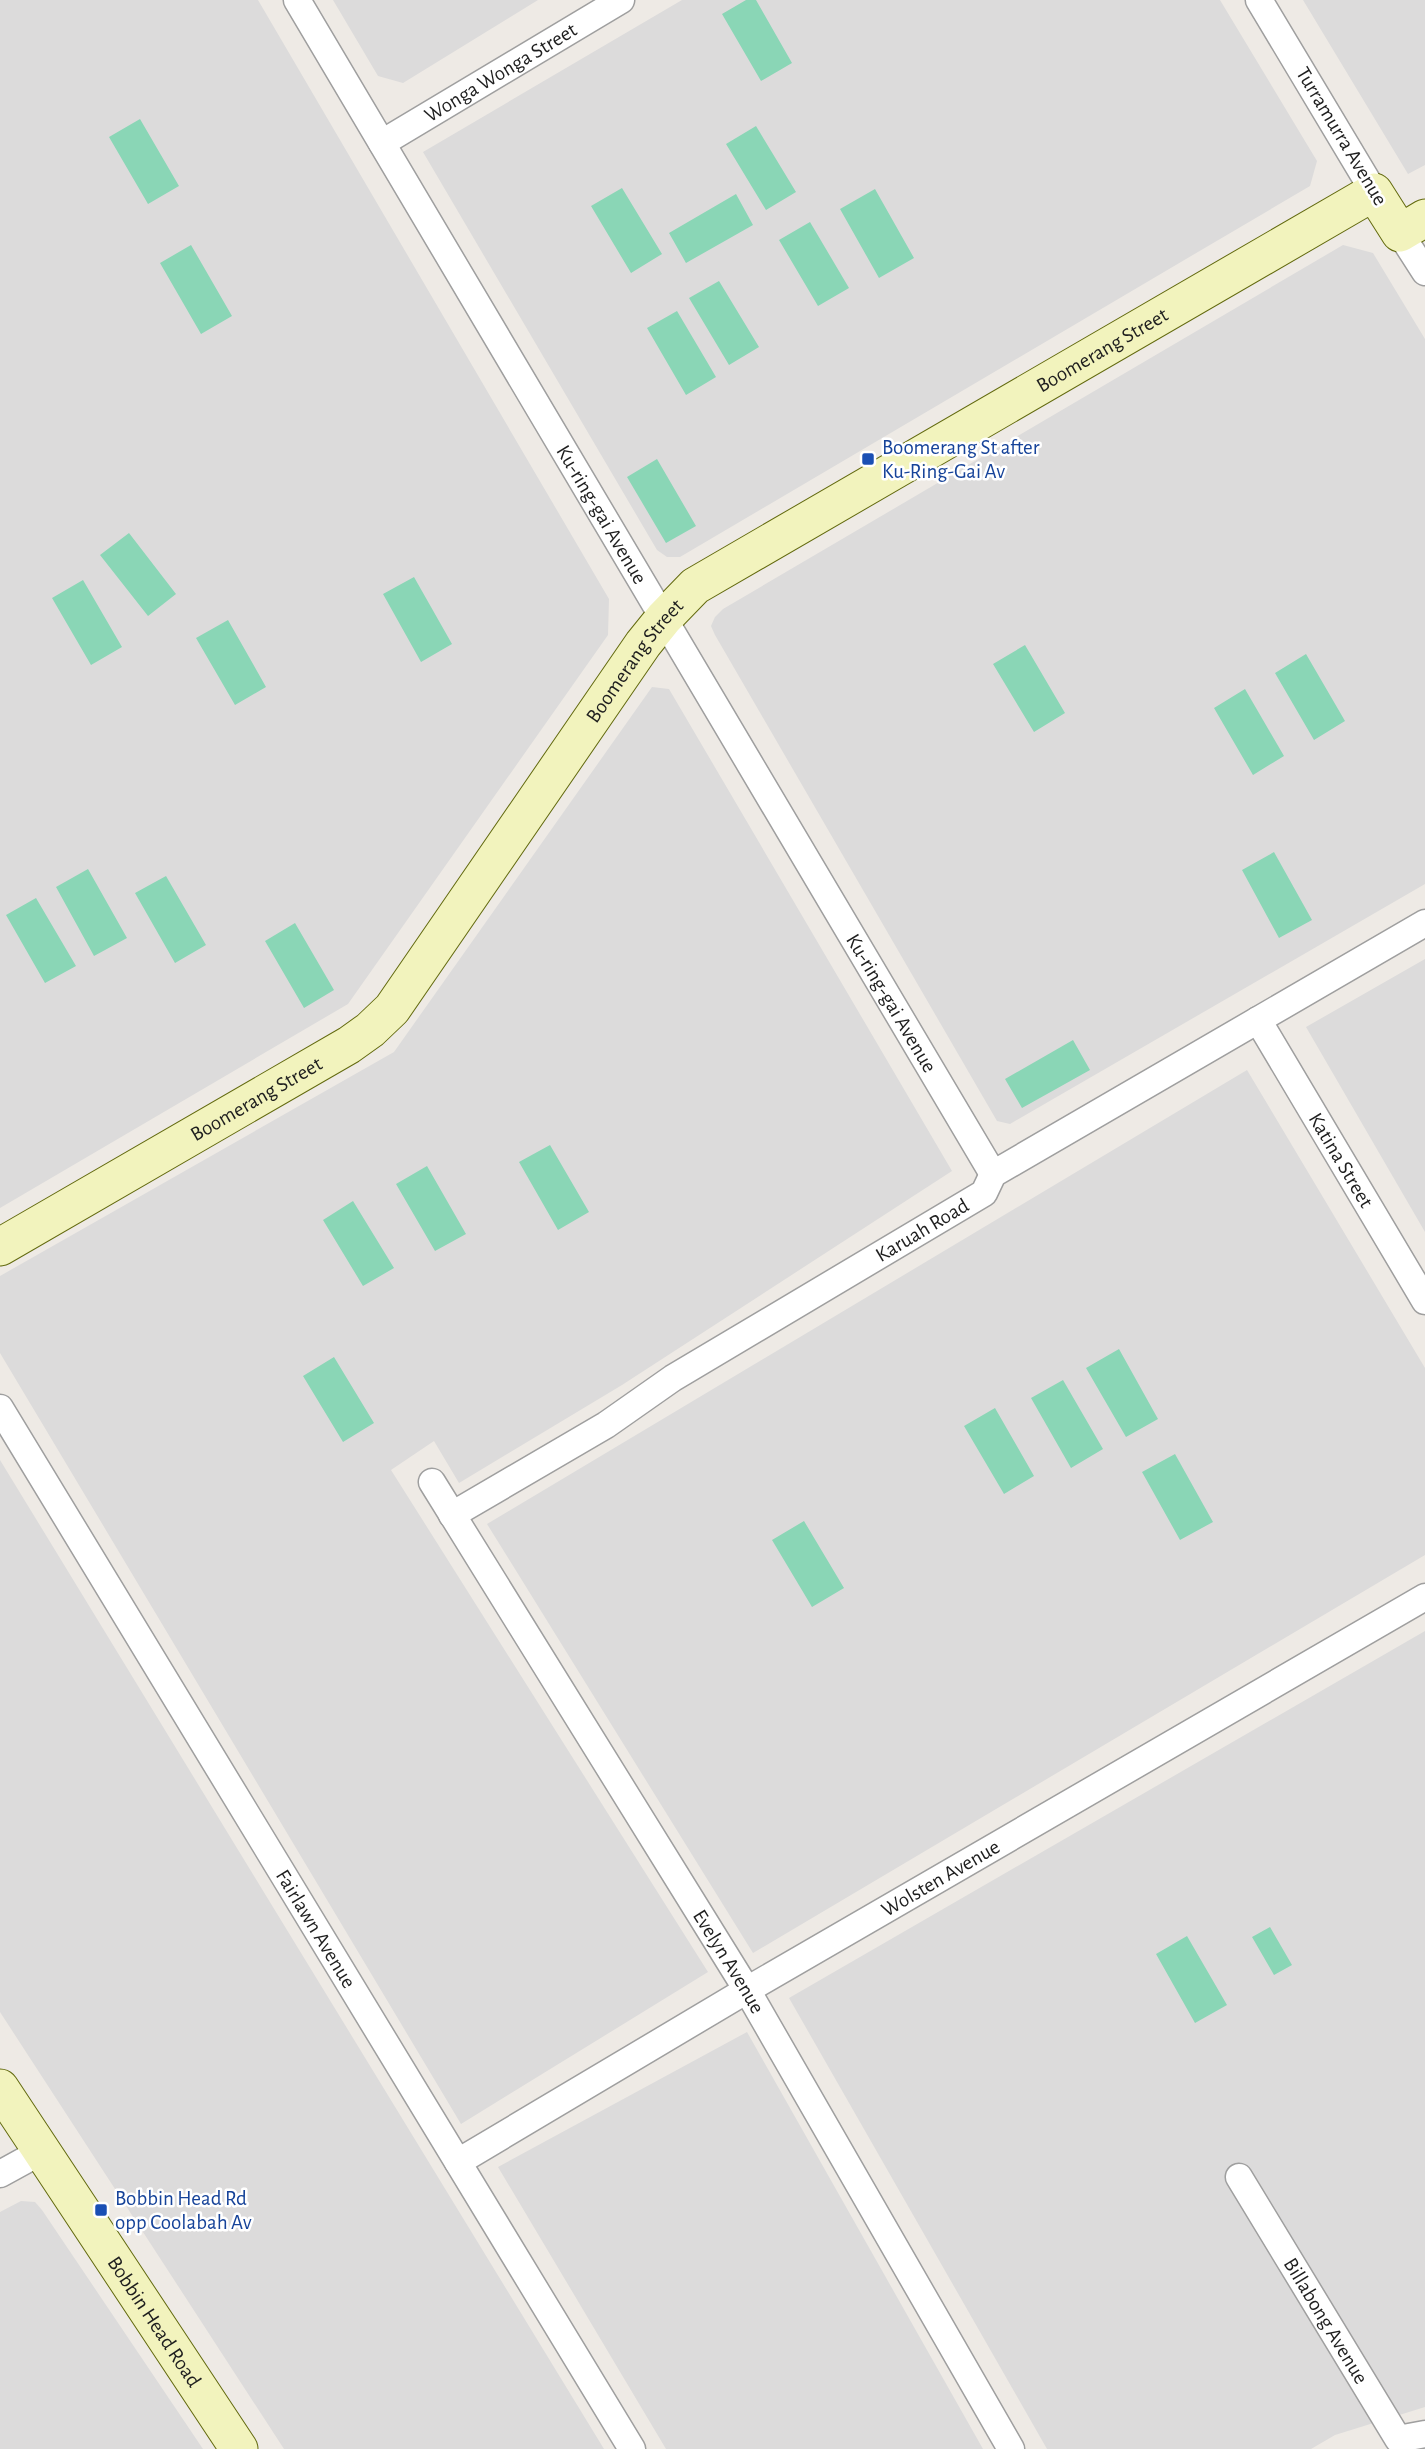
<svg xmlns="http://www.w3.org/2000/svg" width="1425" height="2449" viewBox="0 0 1425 2449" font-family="'Alegreya Sans',sans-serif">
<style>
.residential{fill:#dcdbdb}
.pitch{fill:#8ad6b6}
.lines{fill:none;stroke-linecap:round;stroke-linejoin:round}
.street-casing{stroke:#9f9f9f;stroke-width:29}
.secondary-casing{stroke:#636a0f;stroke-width:39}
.street{stroke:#fff;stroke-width:26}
.secondary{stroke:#f2f3bd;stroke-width:37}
.transit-dot{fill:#1a4fb4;stroke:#fff;stroke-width:2.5}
.labels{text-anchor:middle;stroke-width:5;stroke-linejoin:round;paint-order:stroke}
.street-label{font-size:21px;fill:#1e1e1e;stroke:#fff}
.transit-label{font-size:21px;fill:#164399;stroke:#fff;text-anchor:start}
</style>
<rect width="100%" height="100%" fill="#eeeae5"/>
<path class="residential" d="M0,0h258l351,599 -1,36 -260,369 -348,204z
M333,0h205l-135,83 -25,-7z
M682,0h538l97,161 -7,25 -630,371h-13l-10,-7 -234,-398z
M1303,0h122v165l-17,9z
M1343,245l30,8 52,86v545l-415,240 -13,-3 -282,-486 -4,-9 4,-9 8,-8z
M652,687l17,2 283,482 -330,214 -163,98 -25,-42 -43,29 317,502 -247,152 -461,-771v-77l394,-224z
M1425,959v273l-119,-205z
M1247,1070l178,298v187l-672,398 -266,-429z
M0,1460l604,989h-320l-284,-437z
M1425,1631v776l-90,28 -24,14h-264l-258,-451z
M747,2032l236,417h-317l-168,-282z
M21,2201l14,1 7,8 161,239h-203v-237z"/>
<path class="pitch" d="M746,0h10l36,63 -31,18 -39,-67z
M140,119l39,67 -31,18 -39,-67z
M756,126l40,66 -30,18 -40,-66z
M622,188l40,66 -31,19 -40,-67z
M875,189l39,69 -35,20 -39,-69z
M736,194l17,31 -67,38 -17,-30z
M810,222l39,66 -31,18 -39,-66z
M191,245l41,71 -31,18 -41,-71z
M719,281l40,66 -30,18 -40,-67z
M677,311l39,66 -30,18 -39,-67z
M657,459l39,67 -30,17 -39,-66z
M129,533l47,61 -28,22 -48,-61z
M414,577l38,67 -31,18 -38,-68z
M83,580l39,67 -31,18 -39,-67z
M228,620l38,67 -31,18 -39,-67z
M1025,645l40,68 -31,19 -41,-68z
M1306,654l39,67 -31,19 -39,-67z
M1245,689l39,67 -31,19 -39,-67z
M1274,852l38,68 -33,18 -37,-68z
M88,869l39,69 -33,18 -38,-69z
M166,876l40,69 -31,18 -40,-70z
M36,898l40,68 -31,17 -39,-68z
M295,923l39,67 -30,18 -39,-67z
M1073,1040l17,30 -68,38 -17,-29z
M550,1145l39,67 -31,18 -39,-68z
M427,1166l39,68 -31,17 -39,-67z
M353,1201l41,67 -31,18 -40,-66z
M1119,1349l39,70 -32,18 -40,-69z
M334,1357l40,66 -31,19 -40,-66z
M1063,1380l40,69 -32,19 -40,-70z
M995,1408l39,68 -30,18 -40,-68z
M1175,1454l38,68 -33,18 -38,-68z
M804,1521l40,67 -32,19 -40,-67z
M1270,1927l22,38 -18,10 -22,-38z
M1187,1936l40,69 -32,18 -39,-69z"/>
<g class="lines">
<g class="street-casing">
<g id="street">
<path id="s1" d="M297,0l696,1174"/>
<path d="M1259,0l115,192"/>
<path id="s2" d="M382,143l239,-143"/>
<path d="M1400,233l25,39"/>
<path id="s3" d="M1258,1020l167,281"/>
<path id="s4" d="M0,1408l632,1041"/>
<path id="s5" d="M432,1482l315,508 264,459"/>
<path id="s6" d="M452,1515l154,-90 67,-47 311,-185 9,-19 432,-251"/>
<path id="s7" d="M458,2162l289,-172 678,-393"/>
<path d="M0,2174l42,-23"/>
<path id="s8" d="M1239,2177l159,262 27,-5"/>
</g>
</g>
<g class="secondary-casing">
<g id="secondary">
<path id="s9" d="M0,1247l349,-202 21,-15 22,-21 251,-365 21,-26 31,-32 679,-394 26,41 25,-15"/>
<path id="s10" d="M0,2088l239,361"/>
</g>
</g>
<use href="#street" class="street"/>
<use href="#secondary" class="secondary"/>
</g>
<g class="transit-dot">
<rect x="861" y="452" width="14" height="14" rx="3.5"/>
<rect x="94" y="2203" width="14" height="14" rx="3.5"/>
</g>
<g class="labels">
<g class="street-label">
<text dy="7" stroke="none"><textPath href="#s2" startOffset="138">Wonga Wonga Street</textPath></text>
<text transform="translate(1342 136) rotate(59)" y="7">Turramurra Avenue</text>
<text dy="7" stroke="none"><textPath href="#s9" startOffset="1451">Boomerang Street</textPath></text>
<text dy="7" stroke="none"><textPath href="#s1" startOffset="598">Ku-ring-gai Avenue</textPath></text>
<text dy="7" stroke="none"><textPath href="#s9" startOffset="884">Boomerang Street</textPath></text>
<text dy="7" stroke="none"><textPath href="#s1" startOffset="1166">Ku-ring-gai Avenue</textPath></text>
<text dy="7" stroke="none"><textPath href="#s9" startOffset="296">Boomerang Street</textPath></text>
<text dy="7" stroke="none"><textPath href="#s3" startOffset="163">Katina Street</textPath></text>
<text dy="7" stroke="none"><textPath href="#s6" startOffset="550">Karuah Road</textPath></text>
<text dy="7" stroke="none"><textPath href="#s7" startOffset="560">Wolsten Avenue</textPath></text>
<text dy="7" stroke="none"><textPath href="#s4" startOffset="609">Fairlawn Avenue</textPath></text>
<text dy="7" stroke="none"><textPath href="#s5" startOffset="564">Evelyn Avenue</textPath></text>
<text dy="7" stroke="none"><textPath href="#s8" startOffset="168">Billabong Avenue</textPath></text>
<text dy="7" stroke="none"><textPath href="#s10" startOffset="280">Bobbin Head Road</textPath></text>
</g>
<g class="transit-label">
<text x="882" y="454">Boomerang St after<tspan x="882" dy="24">Ku-Ring-Gai Av</tspan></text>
<text x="115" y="2205">Bobbin Head Rd<tspan x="115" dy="24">opp Coolabah Av</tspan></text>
</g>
</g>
</svg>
